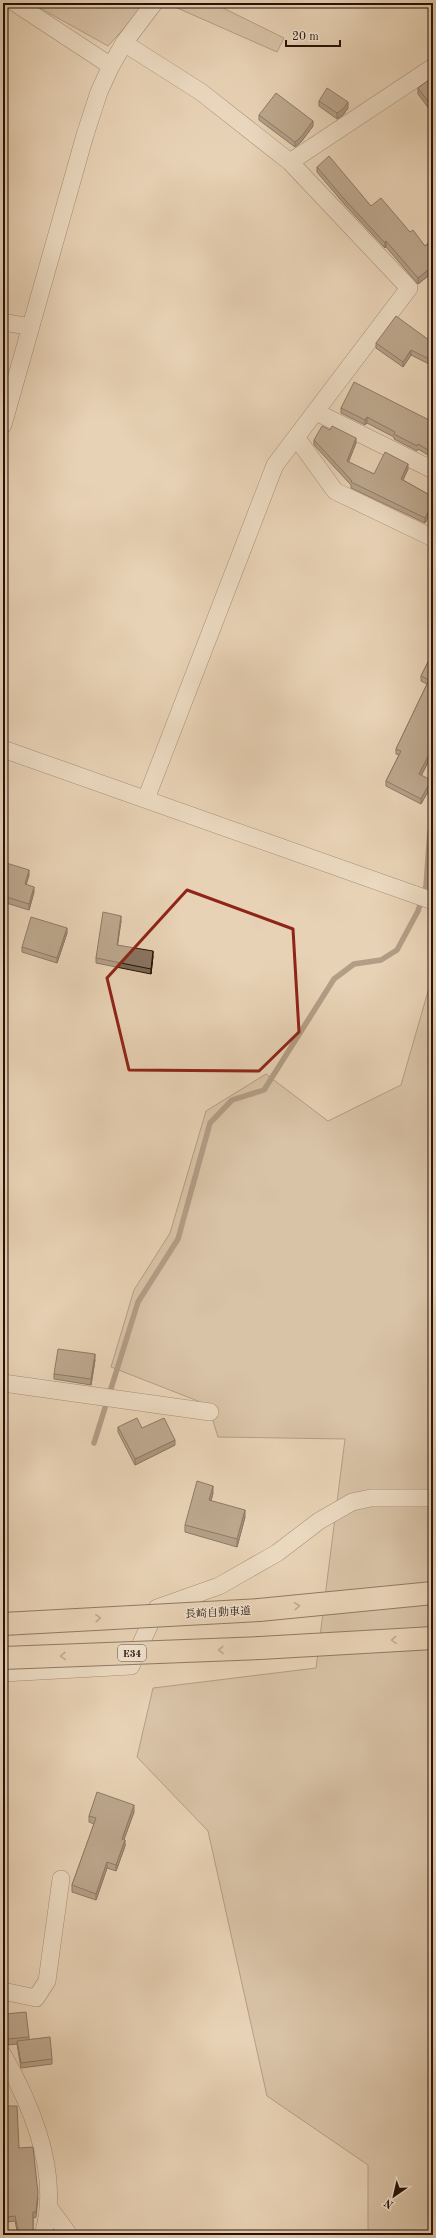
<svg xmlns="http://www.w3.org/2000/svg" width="436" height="2238" viewBox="0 0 436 2238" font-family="'Old Standard TT','Noto Serif JP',serif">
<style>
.green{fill:#c7b197;stroke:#76604f}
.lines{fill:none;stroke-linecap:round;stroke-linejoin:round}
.stream{stroke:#725d4c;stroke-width:5.5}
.minor-casing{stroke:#564032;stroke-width:18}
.motorway-casing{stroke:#251007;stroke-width:24}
.minor{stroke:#f0e2cf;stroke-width:17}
.motorway{stroke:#e8d2b5;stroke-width:22}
.motorway-bridge-casing{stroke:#251007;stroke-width:24;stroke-linecap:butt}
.motorway-bridge{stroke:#e8d2b5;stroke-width:22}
.wall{fill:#776553;stroke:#251007}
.shaded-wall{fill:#615244;stroke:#251007}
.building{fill:#8a7561;stroke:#251007}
.oneway{stroke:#907b67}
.marked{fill:none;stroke:#8f2418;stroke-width:3;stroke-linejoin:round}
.labels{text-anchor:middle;stroke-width:3;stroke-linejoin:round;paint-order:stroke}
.shield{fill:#f0e2cf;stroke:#624f43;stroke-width:1}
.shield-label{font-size:10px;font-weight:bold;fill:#251007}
.street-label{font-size:11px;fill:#251007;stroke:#f0e2cf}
</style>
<rect width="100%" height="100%" fill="#e8d2b5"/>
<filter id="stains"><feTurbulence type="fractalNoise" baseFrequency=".005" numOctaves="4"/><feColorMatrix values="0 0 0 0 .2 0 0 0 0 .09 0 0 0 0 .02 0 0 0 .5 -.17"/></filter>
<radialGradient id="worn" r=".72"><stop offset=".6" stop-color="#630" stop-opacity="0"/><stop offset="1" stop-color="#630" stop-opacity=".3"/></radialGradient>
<path class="green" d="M31,3h116l-39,43z
M166,3h47l71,35 -7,14z
M433,974v1261h-65v-70l-101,-69 -59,-265 -71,-74 16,-69 163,-20 29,-229 -127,-2 -10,-32 -97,-38 23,-77 36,-57 36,-122 60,-37 62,47 73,-36z"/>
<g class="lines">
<path class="stream" d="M94,1443l44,-141 40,-63 32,-116 22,-23 32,-10 70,-111 20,-15 27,-4 16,-10 21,-39 8,-25 4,-54 3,-8"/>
<g class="minor-casing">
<path id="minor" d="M15,3l96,63
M124,43l77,49 89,70 119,126 -134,177 -129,334
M290,162l143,-95
M3,322l28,5
M316,412l117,58
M3,425l82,-290 14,-43 12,-26 13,-23 30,-40
M296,437l39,54 98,47
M3,749l430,152
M3,1383l207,29
M3,1673l128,-7 26,-58 62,-22 58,-33 42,-32 33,-19 19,-4h62
M3,1991l33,7 11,-17 14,-102
M3,2055c29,51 58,121 40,180
M48,2206l21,29"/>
</g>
<g class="motorway-casing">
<path id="motorway" d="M259,1610l174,-17
M260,1648l173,-10"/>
</g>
<use href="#minor" class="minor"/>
<use href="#motorway" class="motorway"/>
<g class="motorway-bridge-casing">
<path id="motorway-bridge" d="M3,1624l256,-14
M3,1658l257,-10"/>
</g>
<use href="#motorway-bridge" class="motorway-bridge"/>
</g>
<path class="wall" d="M433,77v37l-15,-20v-6z
M319,101l29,7 -5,7 -6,4 -18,-13z
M259,115l54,11 -12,16 -6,5 -36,-27z
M317,167l54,39 39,26 15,14 8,-7v33l-15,12 -32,-37 -1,1 -40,-43 -28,-33z
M376,343h57v23l-22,-11 -8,12 -27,-19z
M433,371v10l-2,-1v-5z
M341,408l92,14v36l-15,-9 -1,2 -23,-12v-2l-27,-14 -2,2 -24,-12z
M314,440l42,3 -8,19 26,12 34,-5 -5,11 30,17 -8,26 -74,-35v-3l-37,-40z
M433,652v100l-12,24 10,10 -10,18 -35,-18v-5l13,-26 -3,-1v-5l31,-65 -6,-3v-5z
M3,862l26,13 -3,9 8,8 -5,18 -26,-8z
M121,921l-4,24 36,11 -2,18 -55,-11v-5z
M67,933l-10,30 -35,-11v-5z
M95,1360l-4,25 -37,-6v-5z
M118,1427l24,1 33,17 -40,20 -17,-33z
M213,1493l-2,8 34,16 -8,30 -52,-15v-7z
M134,1812l-10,27 1,7 -9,25 -9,-3 -11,32 -24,-8v-7l22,-61 -5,-2v-6z
M5,2014l24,23v2l23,20v5l-31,4 -4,-24 -9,1z
M3,2106l35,92 -2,19 -3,1v17h-15l-3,-14 -8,1 -4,-22z"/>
<path class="shaded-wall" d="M348,102v6l-5,7 -6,4v-6z
M313,121v5l-12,16 -6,5v-5z
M386,241v6l-1,1v-5z
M433,266v6l-15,12v-6z
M411,350v5l-8,12v-5z
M367,417v6l-2,2v-5z
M356,438v5l-9,23v-5z
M408,464v5l-7,15v-5z
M433,503v6l-8,14v-5z
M433,747v5l-14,28v-6z
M431,780v6l-10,18v-5z
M29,870v5l-4,14v-5z
M34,887v5l-5,18v-6z
M121,916v5l-4,29v-5z
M67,928v5l-10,30v-5z
M153,951v5l-2,18v-5z
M95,1354v6l-4,25v-6z
M175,1440v5l-40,20v-6z
M213,1486v7l-4,15v-8z
M245,1510v7l-8,30v-8z
M134,1805v7l-12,33v-6z
M125,1840v6l-9,25v-6z
M107,1862v6l-11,32v-6z"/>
<path class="building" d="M433,77v31l-15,-20z
M327,88l21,14 -5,7 -6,4 -18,-12z
M276,93l37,28 -12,16 -6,5 -36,-27z
M329,156l42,50 10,-8 29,34 3,-2 12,16 8,-7v27l-15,12 -32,-37 -1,2 -40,-43 -28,-33z
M396,316l37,27v18l-22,-11 -8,12 -27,-19z
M354,382l79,40v31l-15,-9 -1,2 -23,-12 1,-2 -28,-15 -2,3 -24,-12z
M322,426l8,4 2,-4 24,12 -9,23 27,13 11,-22 23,12 -7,15 32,18v6l-8,15 -74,-36 1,-1 -38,-41z
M433,652v95l-14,27 12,6 -10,19 -35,-18 15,-30 -5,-2 33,-69 -8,-4z
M3,862l26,8 -4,14 9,3 -5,17 -26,-8z
M103,912l18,4 -4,29 36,6 -2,18 -55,-11z
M31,917l36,11 -10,30 -35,-11z
M58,1349l37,5 -4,25 -37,-5z
M137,1418l5,10 22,-10 11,22 -40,19 -17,-32z
M197,1481l16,5 -4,14 36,10 -8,29 -52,-14z
M97,1792l37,13 -12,34 3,1 -9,25 -9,-3 -11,32 -24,-9 24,-67 -7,-2z
M26,2012l3,25 -21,2 -3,-25z
M50,2037l2,22 -31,4 -4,-22z
M3,2106h14l2,42 14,-1 5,46 -2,19h-3v20l-14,3 -4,-19 -8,1 -4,-22z"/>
<defs><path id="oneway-chevron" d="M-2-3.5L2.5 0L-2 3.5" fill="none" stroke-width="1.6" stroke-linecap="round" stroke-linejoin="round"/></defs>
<g class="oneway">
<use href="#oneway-chevron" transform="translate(297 1606) rotate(-6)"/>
<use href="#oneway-chevron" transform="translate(98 1618) rotate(-3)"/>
<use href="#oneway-chevron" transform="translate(394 1640) rotate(177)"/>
<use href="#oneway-chevron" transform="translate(221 1650) rotate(178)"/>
<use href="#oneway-chevron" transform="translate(63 1656) rotate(178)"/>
</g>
<path d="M0 0H436V2238H0ZM187,890l106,39 6,103 -40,39 -130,-1 -22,-92z" fill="#e8d2b5" fill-opacity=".55" fill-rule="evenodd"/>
<path class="marked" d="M187,890l106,39 6,103 -40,39 -130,-1 -22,-92z"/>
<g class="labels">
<rect class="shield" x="118" y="1645" width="28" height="16" rx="3"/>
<g class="shield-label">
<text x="132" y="1657">E34</text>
</g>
<g class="street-label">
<text transform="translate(218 1612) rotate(-3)" y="4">長崎自動車道</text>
</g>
</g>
<rect width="436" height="2238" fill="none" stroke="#e8d2b5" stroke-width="16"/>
<rect x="4" y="4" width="428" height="2230" fill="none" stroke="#251007" stroke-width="2"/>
<rect x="8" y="8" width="420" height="2222" fill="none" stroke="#251007"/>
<g transform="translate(394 2196) rotate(214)" stroke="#f0e2cf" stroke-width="3" paint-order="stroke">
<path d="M0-3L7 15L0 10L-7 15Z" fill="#251007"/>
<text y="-6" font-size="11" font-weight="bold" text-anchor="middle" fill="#251007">N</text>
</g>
<path d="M286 40v6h54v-6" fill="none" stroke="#251007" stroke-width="2"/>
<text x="292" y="40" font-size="12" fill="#251007" stroke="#f0e2cf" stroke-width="3" paint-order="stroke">20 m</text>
<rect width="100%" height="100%" filter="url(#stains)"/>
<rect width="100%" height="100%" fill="url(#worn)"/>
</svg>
